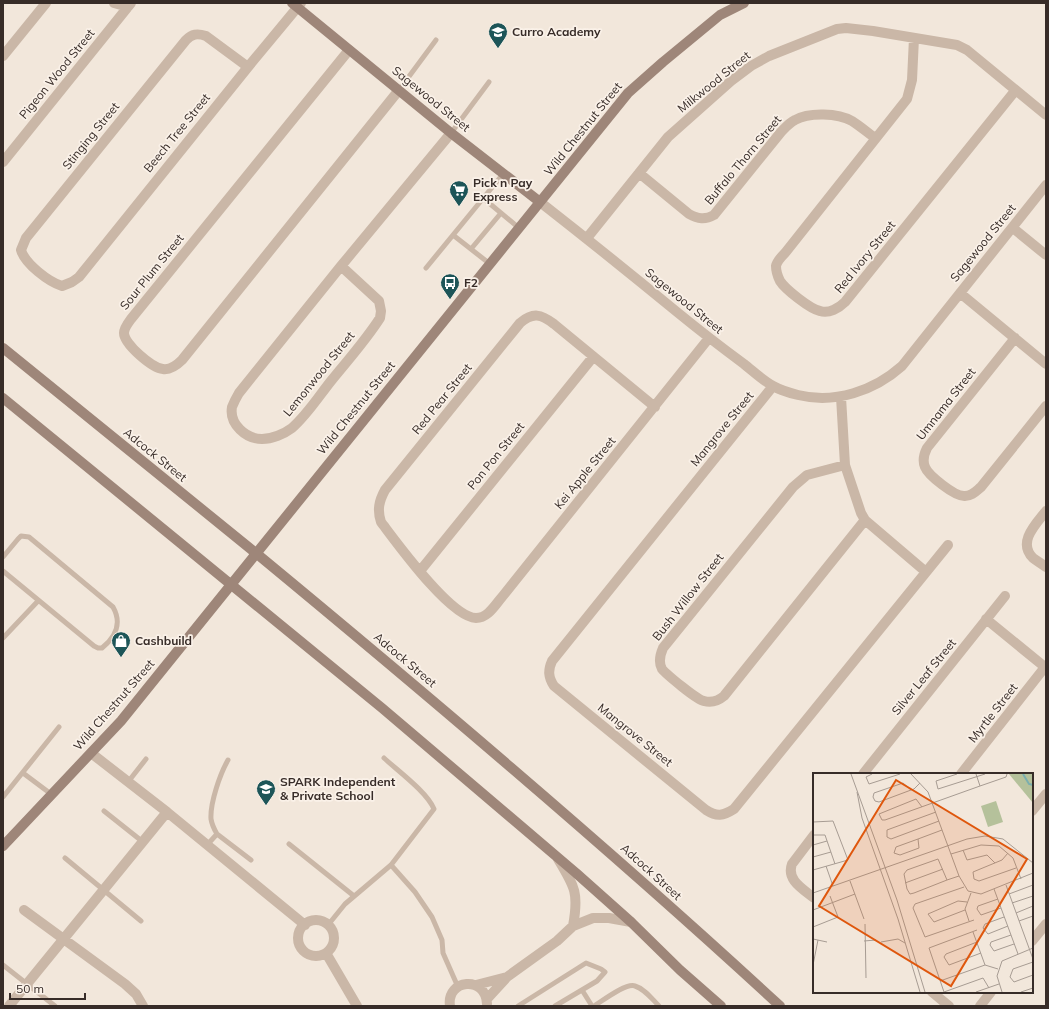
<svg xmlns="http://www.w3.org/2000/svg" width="1049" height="1009" viewBox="0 0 1049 1009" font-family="Mulish,sans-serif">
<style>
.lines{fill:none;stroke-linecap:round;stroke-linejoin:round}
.lane{stroke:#cab7a7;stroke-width:5}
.street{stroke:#cab7a7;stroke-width:10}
.secondary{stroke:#9e8679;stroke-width:10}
.labels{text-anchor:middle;stroke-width:3.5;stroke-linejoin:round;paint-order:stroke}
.poi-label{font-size:12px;font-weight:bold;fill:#372c28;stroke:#faf1e8;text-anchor:start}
.street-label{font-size:12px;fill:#372c28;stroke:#faf1e8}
.inset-river{fill:none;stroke:#7aaeaf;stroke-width:2}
.inset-road{fill:none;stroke:#a79c93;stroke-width:1}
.view{fill:#df570d;fill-opacity:0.15;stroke:#df570d;stroke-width:2}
.inset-edge{fill:none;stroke:#372c28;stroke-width:2}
</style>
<rect width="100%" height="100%" fill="#f2e7db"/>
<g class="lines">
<path class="lane" d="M399,90l37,-50
M451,133l38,-51
M483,198l36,30
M453,235l37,29
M471,249l30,-36
M426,268l77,-94
M3,557l15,-18 3,-3 8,1 84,70c9,16 3,30 -11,41h-4l-4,-2 -91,-75
M3,638l35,-37
M23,773l28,21
M128,782l18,-23
M3,797l56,-70
M104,811l39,31
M217,834c-3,-5 -5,-9 -6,-15 -1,-16 9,-45 17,-59
M289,844l65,52
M207,845l10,-11 34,26
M65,858l76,63
M391,865l24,27 17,25 10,23 1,13 15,34
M328,925l17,-21 46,-39 43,-56c-7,-17 -36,-38 -50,-51
M3,965l52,41
M582,990l10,16
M518,1006l68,-43 15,6 4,3 -8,9 -42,25
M594,1006c8,-5 33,-24 41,-20 10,3 17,13 24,20"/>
<path class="street" d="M114,3l14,4
M914,38l-2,42 -5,19 -122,154c-3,3 -8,8 -9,13 0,4 2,11 4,15 5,8 30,28 40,30 9,3 19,-3 25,-9l170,-211
M349,50l-218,269c-3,4 -7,9 -7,14 0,11 28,35 39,36 7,1 14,-4 19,-9l217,-270
M3,56l43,-53
M248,67l-42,-31c-9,-3 -14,-2 -20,4l-160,198 -5,12c4,14 28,32 41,36l10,-4 7,-5 169,-210 53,-64
M3,162l128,-159
M639,173l50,41c9,5 16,6 25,1l67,-83c4,-4 8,-9 14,-12 14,-8 43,-7 57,1 8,5 16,12 23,17
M540,202c46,36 92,73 137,110 22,18 44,35 67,52 9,7 18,16 29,22 7,4 17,7 25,9 37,9 76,-4 104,-29l144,-181
M1013,228l33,27
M587,238l81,-101 63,-56 20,-15 18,-10 68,-27 9,-1 27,3 84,14 10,5 79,65
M341,266l38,35 2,10 -1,7c-14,22 -32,42 -49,63 -12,15 -24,34 -39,47 -8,6 -20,11 -30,11 -16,0 -33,-15 -30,-32 2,-5 4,-9 7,-14l102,-127 110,-133
M960,293l86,71
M1015,338l-88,110c-3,6 -5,12 -2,19 3,8 30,30 40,29 7,0 11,-5 16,-9l65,-81
M773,386l-221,275c-4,9 -4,16 2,25l152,124c11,7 17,6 28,-1l214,-264
M841,397l4,68 16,48 4,7 61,52
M655,407l-101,-83c-13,-10 -21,-12 -34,-1l-135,167c-6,11 -8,20 -4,32 16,21 69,95 95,96 12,0 19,-13 26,-21l207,-259
M845,465l-38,10 -14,12 -130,161c-3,7 -5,14 -1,21 4,5 35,31 42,32 7,2 14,0 20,-5l141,-176
M1046,511c-10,13 -29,31 -13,47 4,3 9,6 13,9
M420,571l173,-214
M986,619l60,49
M91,753l76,59 138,113
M863,774l142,-178
M961,774l84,-107
M1032,811l14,-17
M814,835l-22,29c-6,16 11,25 22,34
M558,859c17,28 21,34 15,67
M24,910l101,74 11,10 7,12
M298 938a18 18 0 1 1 36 0a18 18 0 1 1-36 0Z
M1032,941l14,-17
M326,953l31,53
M476,985l31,-8
M932,992l17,14
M487,999l20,-22 50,-36 16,-15 20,-8h16l22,4
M9,1006l158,-194
M450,1006c-4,-27 36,-31 37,-2
M980,1006l11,-14"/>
<path class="secondary" d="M292,3l159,130 89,69
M3,348c84,69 170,137 254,206 178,147 354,296 523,452
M3,398l379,310 194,165 55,49 49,48 41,36
M3,846l118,-125 507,-628 35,-31 57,-47 24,-12"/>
</g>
<defs>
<g id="school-pin" transform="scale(1)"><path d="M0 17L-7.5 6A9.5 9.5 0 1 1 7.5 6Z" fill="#1d5558" stroke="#faf1e8"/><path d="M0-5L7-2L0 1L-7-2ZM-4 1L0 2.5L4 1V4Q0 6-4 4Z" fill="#fff"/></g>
<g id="supermarket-pin" transform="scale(1)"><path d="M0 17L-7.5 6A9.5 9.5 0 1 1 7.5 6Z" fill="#1d5558" stroke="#faf1e8"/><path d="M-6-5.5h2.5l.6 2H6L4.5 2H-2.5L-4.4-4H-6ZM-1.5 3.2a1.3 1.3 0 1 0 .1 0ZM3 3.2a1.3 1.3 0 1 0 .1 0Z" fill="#fff"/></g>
<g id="bus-pin" transform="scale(1)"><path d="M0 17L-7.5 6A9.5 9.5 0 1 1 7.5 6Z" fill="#1d5558" stroke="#faf1e8"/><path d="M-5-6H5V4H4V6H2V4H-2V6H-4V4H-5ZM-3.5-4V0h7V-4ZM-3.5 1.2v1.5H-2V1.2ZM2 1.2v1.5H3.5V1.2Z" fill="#fff"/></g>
<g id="shop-pin" transform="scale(1)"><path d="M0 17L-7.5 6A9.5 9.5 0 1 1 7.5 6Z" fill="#1d5558" stroke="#faf1e8"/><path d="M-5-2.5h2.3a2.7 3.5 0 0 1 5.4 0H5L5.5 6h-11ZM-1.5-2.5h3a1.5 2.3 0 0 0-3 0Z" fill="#fff"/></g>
</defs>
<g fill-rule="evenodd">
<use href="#school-pin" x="498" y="32"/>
<use href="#supermarket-pin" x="459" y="190"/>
<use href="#bus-pin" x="450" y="283"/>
<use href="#shop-pin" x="121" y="641"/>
<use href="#school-pin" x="266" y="789"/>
</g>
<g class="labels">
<g class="poi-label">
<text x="512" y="36">Curro Academy</text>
<text x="473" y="187">Pick n Pay<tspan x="473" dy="14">Express</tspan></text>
<text x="464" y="287">F2</text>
<text x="135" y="645">Cashbuild</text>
<text x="280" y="786">SPARK Independent<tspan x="280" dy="14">&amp; Private School</tspan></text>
</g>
<g class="street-label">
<text transform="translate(57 74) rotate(-51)" y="4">Pigeon Wood Street</text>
<text transform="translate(714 82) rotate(-39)" y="4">Milkwood Street</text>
<text transform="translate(431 99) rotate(39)" y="4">Sagewood Street</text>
<text transform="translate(583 129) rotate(-51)" y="4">Wild Chestnut Street</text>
<text transform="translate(177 133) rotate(-51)" y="4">Beech Tree Street</text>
<text transform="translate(91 136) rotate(-51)" y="4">Stinging Street</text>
<text transform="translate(743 160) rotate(-50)" y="4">Buffalo Thorn Street</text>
<text transform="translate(983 243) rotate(-51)" y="4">Sagewood Street</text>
<text transform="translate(865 257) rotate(-51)" y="4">Red Ivory Street</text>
<text transform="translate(152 272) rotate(-51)" y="4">Sour Plum Street</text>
<text transform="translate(684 301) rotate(39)" y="4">Sagewood Street</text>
<text transform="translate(319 374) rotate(-51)" y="4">Lemonwood Street</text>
<text transform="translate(442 399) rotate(-51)" y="4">Red Pear Street</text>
<text transform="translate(946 404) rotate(-52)" y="4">Umnama Street</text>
<text transform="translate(356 408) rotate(-51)" y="4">Wild Chestnut Street</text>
<text transform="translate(722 429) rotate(-51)" y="4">Mangrove Street</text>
<text transform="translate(155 455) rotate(39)" y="4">Adcock Street</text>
<text transform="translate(496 456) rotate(-51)" y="4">Pon Pon Street</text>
<text transform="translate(585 473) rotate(-51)" y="4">Kei Apple Street</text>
<text transform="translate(688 597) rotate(-52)" y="4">Bush Willow Street</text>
<text transform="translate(405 660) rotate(40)" y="4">Adcock Street</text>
<text transform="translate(924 677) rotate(-51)" y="4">Silver Leaf Street</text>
<text transform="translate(114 705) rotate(-49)" y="4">Wild Chestnut Street</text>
<text transform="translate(993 713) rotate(-52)" y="4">Myrtle Street</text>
<text transform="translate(635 735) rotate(39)" y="4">Mangrove Street</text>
<text transform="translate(651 872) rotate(42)" y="4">Adcock Street</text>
</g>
</g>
<g transform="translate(813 773)">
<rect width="220" height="220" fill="#f2e7db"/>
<path d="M196,1h24v29z" fill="#b5c19b"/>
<path d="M183,28l7,21 -15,5 -7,-21z" fill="#b5c19b"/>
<path class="inset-river" d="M210,1l6,10 4,1"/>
<path class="inset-road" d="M38,1l46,126 28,92M59,1l-6,3 3,7 31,-10M98,1l17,18 31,84 9,15 13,3 52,-21M144,1l-21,7 2,8 47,-15M167,13l26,-9 1,-3M98,17l-8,-7 -29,10 -1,4 2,4 4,1 32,-12 3,-1 6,-6M44,19l5,26 36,101 22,73M109,34l-6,-8 -37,15 3,6h3l95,-34 -4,-12M123,39l-49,18v7l4,2 48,-18M0,49l20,-1 15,39 -35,10M0,62h12l10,29M105,66l1,9 -19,7 -6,-2 2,-6 22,-8 24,-9M0,72l14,-4M150,77l4,10 20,-5 8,8M195,80l-6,7 -29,12 1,7 5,2 37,-13M138,81l30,-9 18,1 14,12 8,21M0,84l18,-5M13,93l7,20M134,107l-9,-21 -31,11 -3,4 3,15 3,5 4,-1 33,-13 12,-4M37,108l14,38M92,110l38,-14M193,112l27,74M151,114l-49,17 -2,4 12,29 49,-17M181,116l24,65M0,120l154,-54 18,-3 18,3 30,24M196,121l24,-9M185,126l-20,7 -1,3 4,6 20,-7M199,130l21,-7M0,137l42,-16M152,137l-31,12 -6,-8 30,-13 9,1M203,140l17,-7M191,144l-19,7 -2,4 5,6 20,-8M156,148l-4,-12 6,-16M206,148l14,-5M52,151l1,54M0,154l25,-10 -8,-21M160,159l12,33M198,162l-20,7 -1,3 4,6 20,-7M0,166l14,3M51,168l12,-1M68,169l17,-3 7,4M164,169l-31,12 -2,3 5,8 32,-12M220,189l-20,7 -3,8 4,5 19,-7M0,192l5,-25M127,208l45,-16 13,4M131,219l-15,-44 48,-18M131,219l39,-14 6,10M163,219l23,-8M189,219l-5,-16 5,-15 31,-13M208,219l12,-4"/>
<path class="view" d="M83,7l131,79 -76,127 -132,-80z"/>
<rect width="220" height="220" class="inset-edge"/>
</g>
<rect width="1049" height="1009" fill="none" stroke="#372c28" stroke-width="8"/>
<path d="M10 993v6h75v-6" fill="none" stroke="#372c28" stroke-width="2"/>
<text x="16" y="993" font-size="12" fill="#372c28" stroke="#faf1e8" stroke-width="3" paint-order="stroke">50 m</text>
</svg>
